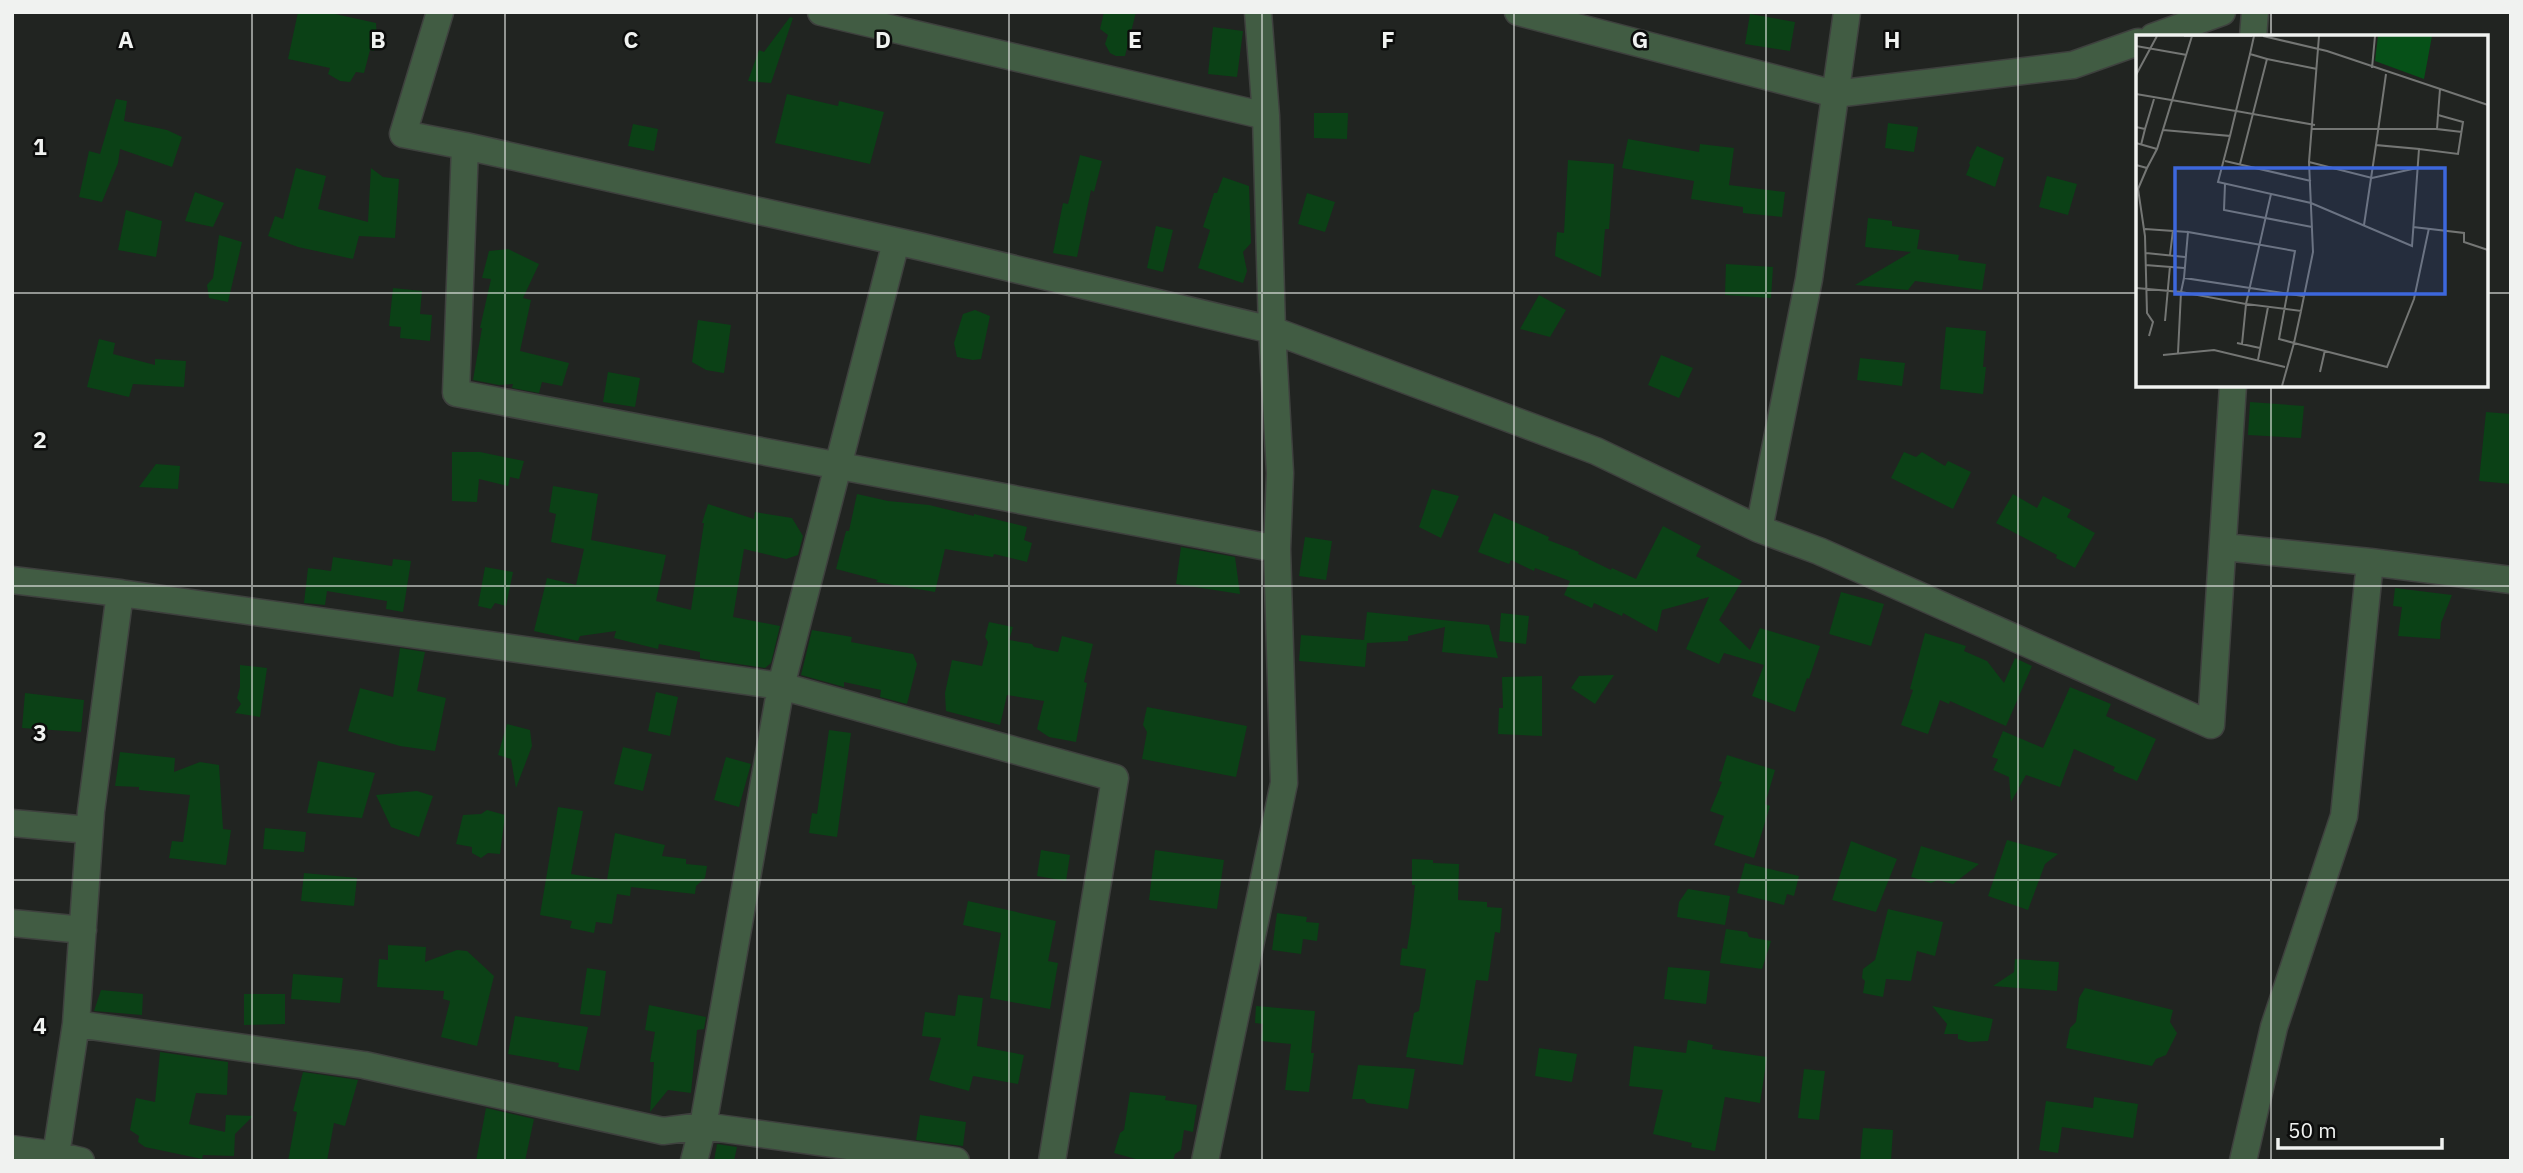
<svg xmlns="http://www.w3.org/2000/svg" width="2523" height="1173" viewBox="0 0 2523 1173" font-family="'IBM Plex Sans',sans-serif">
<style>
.building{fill:#0b4116}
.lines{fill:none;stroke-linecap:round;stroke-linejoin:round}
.minor-casing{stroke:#3e413e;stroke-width:29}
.minor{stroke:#415c43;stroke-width:26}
.grid{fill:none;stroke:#f0f2f0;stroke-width:2;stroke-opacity:0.55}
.inset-road{fill:none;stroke:#747674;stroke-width:2}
.view{fill:#3d67dc;fill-opacity:0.15;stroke:#3d67dc;stroke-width:3.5}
.inset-edge{fill:none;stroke:#f0f2f0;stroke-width:3.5}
.grid-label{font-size:23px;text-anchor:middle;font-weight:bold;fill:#f0f2f0;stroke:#0c0d0c;stroke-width:5;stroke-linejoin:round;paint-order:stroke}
</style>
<rect width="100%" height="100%" fill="#212421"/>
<path class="building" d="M298,12h28l50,11 1,18 -3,10 -4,-1 -6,23 -8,-1 -6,10 -10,-1 -12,-7 2,-6 -42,-9z
M1104,12h32l-11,44h-9l-6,-3 -5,-9 3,-9 -8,-6z
M1750,14l45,8 -5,29 -45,-7z
M790,17l3,1 -22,65 -23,-2 11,-31 5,2z
M1213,27l30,4 -6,46 -29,-3z
M787,94l51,12 1,-5 45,11 -14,52 -95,-21z
M116,99l11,2 -3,20 43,9 15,7 -10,30 -52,-18 -2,14 -16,39 -23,-5 10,-46 11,3z
M1314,113h34l-1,26 -33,-1z
M1888,123l30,4 -4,25 -29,-4z
M633,124l25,5 -4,22 -26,-5z
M1628,139l71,13 1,-8 34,4 -5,37 56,7 -3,25 -39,-4v-6l-52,-8 3,-18 -72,-13z
M1977,146l27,12 -9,29 -29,-12 4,-10 -1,-2z
M1080,155l22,6 -8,31 -3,-2 -14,67 -24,-4 10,-50 5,1z
M1568,160l46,4 -5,65h-4l-4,48 -46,-21 2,-24 7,1z
M296,168l30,8 -8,33 50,13 3,-54 12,9 16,2 -4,59 -36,-2 -6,23 -55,-12 -30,-11 7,-20 8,3z
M2047,176l30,8 -9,31 -29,-8z
M1223,177l26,9 2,57 -8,9 4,19 -4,12 -45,-15 12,-38 -7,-3 11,-34h3z
M195,192l29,11 -11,24 -28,-6z
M1307,193l28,9 -10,30 -27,-8z
M126,210l36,11 -6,36 -38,-7z
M1868,218l24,3v5l28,4 -3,19 42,6 -1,5 28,4 -4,26 -67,-9 -7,9 -53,-5 56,-33 -46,-5z
M1156,226l17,4 -10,42 -16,-4z
M219,235l23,7 -14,60 -19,-4 -2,-13 6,-7z
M508,249l31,15 -16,34 8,2 -11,51 49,12 -7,23 -20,-4 -3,11 -27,-5 1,-4 -14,1 -26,-5 9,-52h-2l11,-49 -9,-1 7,-27z
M1726,264l47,3 -2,31 -46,-3z
M393,288l29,3 -2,23 12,1 -2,26 -30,-3 1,-11 -12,-1z
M1539,295l27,15 -16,27 -30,-8z
M975,310l15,6 -9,43 -8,1 -16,-3 -3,-14 9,-29z
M698,320l33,5 -7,48 -18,-3 -14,-8z
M1946,327l40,4 -3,36h3l-3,27 -43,-5z
M99,339l16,4 -2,11 42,11v-6l31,2 -2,26 -51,-3 -4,13 -42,-10z
M1661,355l32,13 -14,30 -31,-13z
M1860,358l45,5 -3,23 -45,-6z
M608,372l32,6 -5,29 -32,-5z
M2250,402l54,4 -3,32 -53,-3z
M2486,412l25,2v70l-32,-3z
M452,452h28l44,9 -5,18 -9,-2 -2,9 -29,-7 -2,23 -25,-1z
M1904,452l12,5 6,-5 23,14 3,-5 23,11 -18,37 -62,-31z
M156,464l24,2 -2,23 -39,-2z
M553,486l45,8 -7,46 75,15 -10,46 35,9 13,-87h-2l6,-19 46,15 1,-7 37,6 11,18 -5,19 -12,4 -42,-10 -11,68 47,9 -9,37 -6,5 -61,-9 -4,-1v-6l-41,-8 -1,5 -44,-11 2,-7 -36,5 -2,5 -44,-10 13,-53 29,7 8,-36 -33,-7 5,-28 -7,-2z
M1432,489l27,7 -18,42 -22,-11z
M857,494l31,7 41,4 45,11v-2l53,13 -3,13 8,3 -5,19 -33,-8 -1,3 -48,-8 -10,43 -59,-10 2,-2 -42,-11 10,-38h3z
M2013,494l24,14 6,-12 28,14 -4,7 28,16 -20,35 -19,-10 1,-3 -61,-32z
M1494,513l55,24 -1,3 31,12 -1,2 33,16 1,-2 24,11 27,-53 38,20 -5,10 46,25 -23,39 31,30 10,-22 60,18 -11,33 -2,-1 -12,34 -43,-16 12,-31 -40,-12 -5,11 -33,-15 23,-52 -47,13 -5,22 -34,-19 -1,3 -28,-13 -2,5 -28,-13 6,-14 -35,-13 -1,3 -23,-11 -2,4 -31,-12z
M1305,537l27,4 -6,39 -27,-4z
M1181,547l54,10 5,37 -64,-10z
M333,557l59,9 1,-7 18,2 -8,51 -17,-3 1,-8 -60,-10 -2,14 -21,-2 4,-35 23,3z
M485,567l28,5 -7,34 -11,-3 -4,6 -13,-3z
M2395,588l57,7 -11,28 -1,16 -42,-3 4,-29 -9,-1z
M1841,592l43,12 -13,42 -42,-12z
M1367,612l122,13 9,33 -56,-6 3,-25 -37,9v5l-41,2 -2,24 -66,-6 2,-26 63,5z
M1501,613l28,3 -3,28 -27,-3z
M989,622l24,5 -4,13 23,4 2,3 24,5 4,-16 31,8 -9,38 3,1 -11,59 -27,-5 -12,-8 7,-28 -37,-6 -7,30 -54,-14 -1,-18 7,-33 30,6 6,-24 -3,-5z
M812,630l40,7 -1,5 62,12 4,10 -10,40 -27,-7 1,-7 -37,-8v5l-43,-12z
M1925,633l41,13 -2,5 23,10 17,22 11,-25 17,8 -26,60 -56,-25 -1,3 -9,-4 -12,34 -27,-9 12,-35 -3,-1z
M400,648l25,4 -8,39 29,7 -11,53 -35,-5 -52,-15 12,-43 33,9z
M240,665l27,3 -7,49 -25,-4 6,-9 -4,-6 3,-11z
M1614,675l-19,29 -24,-16 8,-12z
M1542,676v60l-44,-2 1,-26h4l-1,-31z
M2070,687l41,17 -5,12 50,23 -19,42 -24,-10 2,-4 -41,-18 -14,38 -34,-12 -15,27 -2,-25 -16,-7 5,-11 -6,-2 11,-26 40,17z
M656,692l22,5 -8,39 -22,-5z
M25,693l59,7 -3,32 -59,-4z
M1147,707l100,19 -11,51 -94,-18 5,-27 -4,-7z
M507,724l23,6 2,16 -16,42 -5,-29 -13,-4z
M829,730l22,3 -14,104 -28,-4 3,-20 5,1z
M623,747l29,7 -9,37 -29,-7z
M120,752l55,6 -1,14 26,-10 19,3 4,64 8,1 -5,35 -57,-7 3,-17 11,1 7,-47 -51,-5v-3l-24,-1z
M1727,755l48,15 -10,34 5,2 -16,52 -40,-13 10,-29 -14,-5 12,-29 -3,-1z
M726,757l25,7 -12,43 -25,-7z
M318,761l57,12 -13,45 -55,-5z
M417,791l16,5 -14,41 -28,-10 -15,-32z
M558,807l25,4 -12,63 36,6 8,-47 50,12 -3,11 24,3v5l21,2 -2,12 -9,8 -1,8 -64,-7 -1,9 -13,-2 -5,30 -16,-2 -2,11 -24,-5 2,-7 -32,-6z
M487,810l18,5 -5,39 -12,-1 -7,5 -9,-5v-6l-16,-3 7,-29 18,-1z
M265,828l41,4 -2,20 -41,-3z
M2007,840l51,14 -13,10 -17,46 -40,-14z
M1851,841l46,18 -21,53 -44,-12z
M1921,846l58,18 -26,20 -15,-4 -7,3 -20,-6z
M1041,850l29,5 -4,26 -29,-5z
M1155,850l69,10 -7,49 -68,-9z
M1412,859l21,1v3l26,1 -1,36 29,2v5l15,1 -2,25 -5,-1 -7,49 -12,-1 -13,85 -57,-8 8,-44 5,-2 7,-42 -26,-4 2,-17 5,1 4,-25 4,-39h-3z
M1745,863l54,13 -5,20 -7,-2 -3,11 -47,-12z
M304,873l53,5 -3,28 -53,-5z
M1688,889l42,7 -5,29 -48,-8 2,-15z
M968,901l88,20 -8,40 10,2 -8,46 -60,-11 11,-65 -38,-8z
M1888,909l55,13 -8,34 -18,-5 -6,30 -25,-2 -3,18 -20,-4 2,-12 -3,-3 1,-9 12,-9z
M1277,913l30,4 -1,5 13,1 -2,18 -14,-2 -2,15 -29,-4z
M1726,929l21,3 2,5 22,4 -9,28 -42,-6z
M388,945l38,2 -1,15 32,-12 10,1 27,25 -17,70 -36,-9 9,-36 -7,-2 1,-8 -67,-4 2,-28 9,1z
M2015,959l44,3 -2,29 -64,-5 21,-14z
M1668,967l42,4 -4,33 -42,-5z
M587,968l19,3 -6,45 -20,-2z
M293,974l50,4 -3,25 -49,-4z
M2085,988l88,22 -3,12 7,11 -11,22 -10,4 -4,7 -86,-18 4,-20 6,-6 3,-24z
M101,990l42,4 -1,21 -48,-4z
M244,994h41v30l-41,1z
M958,995l25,3 -6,48 47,9 -6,29 -45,-8 -4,15 -40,-11 12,-42 -19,-2 3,-24 30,4z
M649,1005l57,12 -2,12 -7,1 -6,63 -23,-3 -18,22 4,-50h-4l5,-30 -10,-2z
M1256,1006l59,5 -4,42h3l-5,39 -24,-2 6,-46 -30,-3 2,-17 -8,-1z
M1932,1006l61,13 -5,22 -19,1 -11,-3v-5h-14l3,-10z
M515,1016l73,11 -9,44 -21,-4 1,-4 -51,-9z
M1688,1040l25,5 -1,4 55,8 -7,46 -35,-6 -10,54 -24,-4 1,-4 -39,-9 10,-44 -34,-4 5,-40 52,7z
M1539,1048l38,6 -5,28 -37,-6z
M160,1052l68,10 -1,33 -31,-2 -7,31 36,8 1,-17 27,1 -18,18 -1,22 -31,-1 -1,4 -57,-12 -7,-5 1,-6 -9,-6 6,-32 19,4z
M1358,1065l57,4 -7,40 -41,-6 -3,-4h-12z
M1804,1069l21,2 -6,49 -21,-2z
M303,1072l55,8 -13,46 -11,-3 -7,38h-39l9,-49 -4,-1z
M1130,1092l36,4 -1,4 32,5 -4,27 -9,-2 -3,20 -6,4 -2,7h-30l-29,-8 6,-20 4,-3z
M2094,1097l44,7 -5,34 -71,-11 -4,26 -19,-3 7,-49 47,7z
M486,1108l48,11 -9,42h-49z
M920,1115l46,7 -3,24 -47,-6z
M1863,1128l30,2 -2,31h-31z
M717,1144l20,3 -3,14h-20z"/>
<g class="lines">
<g class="minor-casing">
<path id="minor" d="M440,12l-37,122 62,12 457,101 350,83 324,121 163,78 60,22 392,174 22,-340
M821,12l445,104
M1518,12l317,82 238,-29 65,-23
M2153,37l69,-25
M2253,37l2,-25
M465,146l-9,247 821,156
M1759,529l50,-250 38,-267
M2224,547l146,15 141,18
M12,580l108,13
M12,823l77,7
M12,923l71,7
M76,1024l15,-213 29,-218 661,93 334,92 -63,383
M12,1149l44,6 -1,6
M81,1161l-25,-6 20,-131 288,41 299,66 40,-5 253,35
M694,1161l9,-35 78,-440 115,-444
M1205,1161l79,-378 -7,-234 3,-76 -8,-143 -6,-214 -8,-104
M2243,1161l31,-134 70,-211 26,-254"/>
</g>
<use href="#minor" class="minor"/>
</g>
<path class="grid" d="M252,12v1149M505,12v1149M757,12v1149M1009,12v1149M1262,12v1149M1514,12v1149M1766,12v1149M2018,12v1149M2271,12v25M12,293h2126M2486,293h25M2271,385v776M12,586h2499M12,880h2499"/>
<g transform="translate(2136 35)">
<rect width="352" height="352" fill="#212421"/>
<path d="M242,1h54l-8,43 -49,-18z" fill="#065118"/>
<path class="inset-road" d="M48,1h68M127,1l64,15 161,54M0,11l51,9M114,19l-14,57 79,14M131,24l50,10M236,33l3,-32M0,40l21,-39M0,59l100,17 -6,25M302,80l-1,14 25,3M0,92l9,2 -4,16M9,94l9,-30M176,94h125M27,95l67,6 -12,46 93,21 101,43 7,-97 -43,-4 10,-71M0,108l21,6M283,114l39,5 5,-32 -25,-7 2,-26M89,126l86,20M173,127l63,16 45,-10M104,129l27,-105 -17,-5 4,-18M0,130l11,3 10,-19 35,-113M11,133l-9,21 7,47 2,77 6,9 -4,14M89,149l-1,26 88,17M135,159l-25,110 55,7 12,-59 -4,-90 10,-126M228,190l12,-80M277,192l51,6v9l24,8M9,194l43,3M10,218l39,4M34,220l3,-25M9,230l39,3M48,243l4,-46 107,19 -16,88 15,4 -12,43M0,253l45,4 -3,61M165,276l-7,32 93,24 27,-68 15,-71M29,286l5,-55M0,293v44M101,308l23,5M106,309l4,-40 -65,-12 3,-14 119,18M27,320l51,-5 71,17M122,325l10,-53M184,337l5,-22"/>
<path class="view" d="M39,133h270v126h-270z"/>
<rect width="352" height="352" class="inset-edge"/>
</g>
<g class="grid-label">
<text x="126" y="48">A</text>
<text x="378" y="48">B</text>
<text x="631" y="48">C</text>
<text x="883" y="48">D</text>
<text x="1135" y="48">E</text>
<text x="1388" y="48">F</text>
<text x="1640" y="48">G</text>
<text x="1892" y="48">H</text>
<text x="40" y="155">1</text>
<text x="40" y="448">2</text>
<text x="40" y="741">3</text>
<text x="40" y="1034">4</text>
</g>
<rect width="2523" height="1173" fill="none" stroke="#f0f2f0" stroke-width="28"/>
<path d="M2278 1138v10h164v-10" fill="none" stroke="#f0f2f0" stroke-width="3.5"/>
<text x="2288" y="1138" font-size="21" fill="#f0f2f0" stroke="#0c0d0c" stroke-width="5" paint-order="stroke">50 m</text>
</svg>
